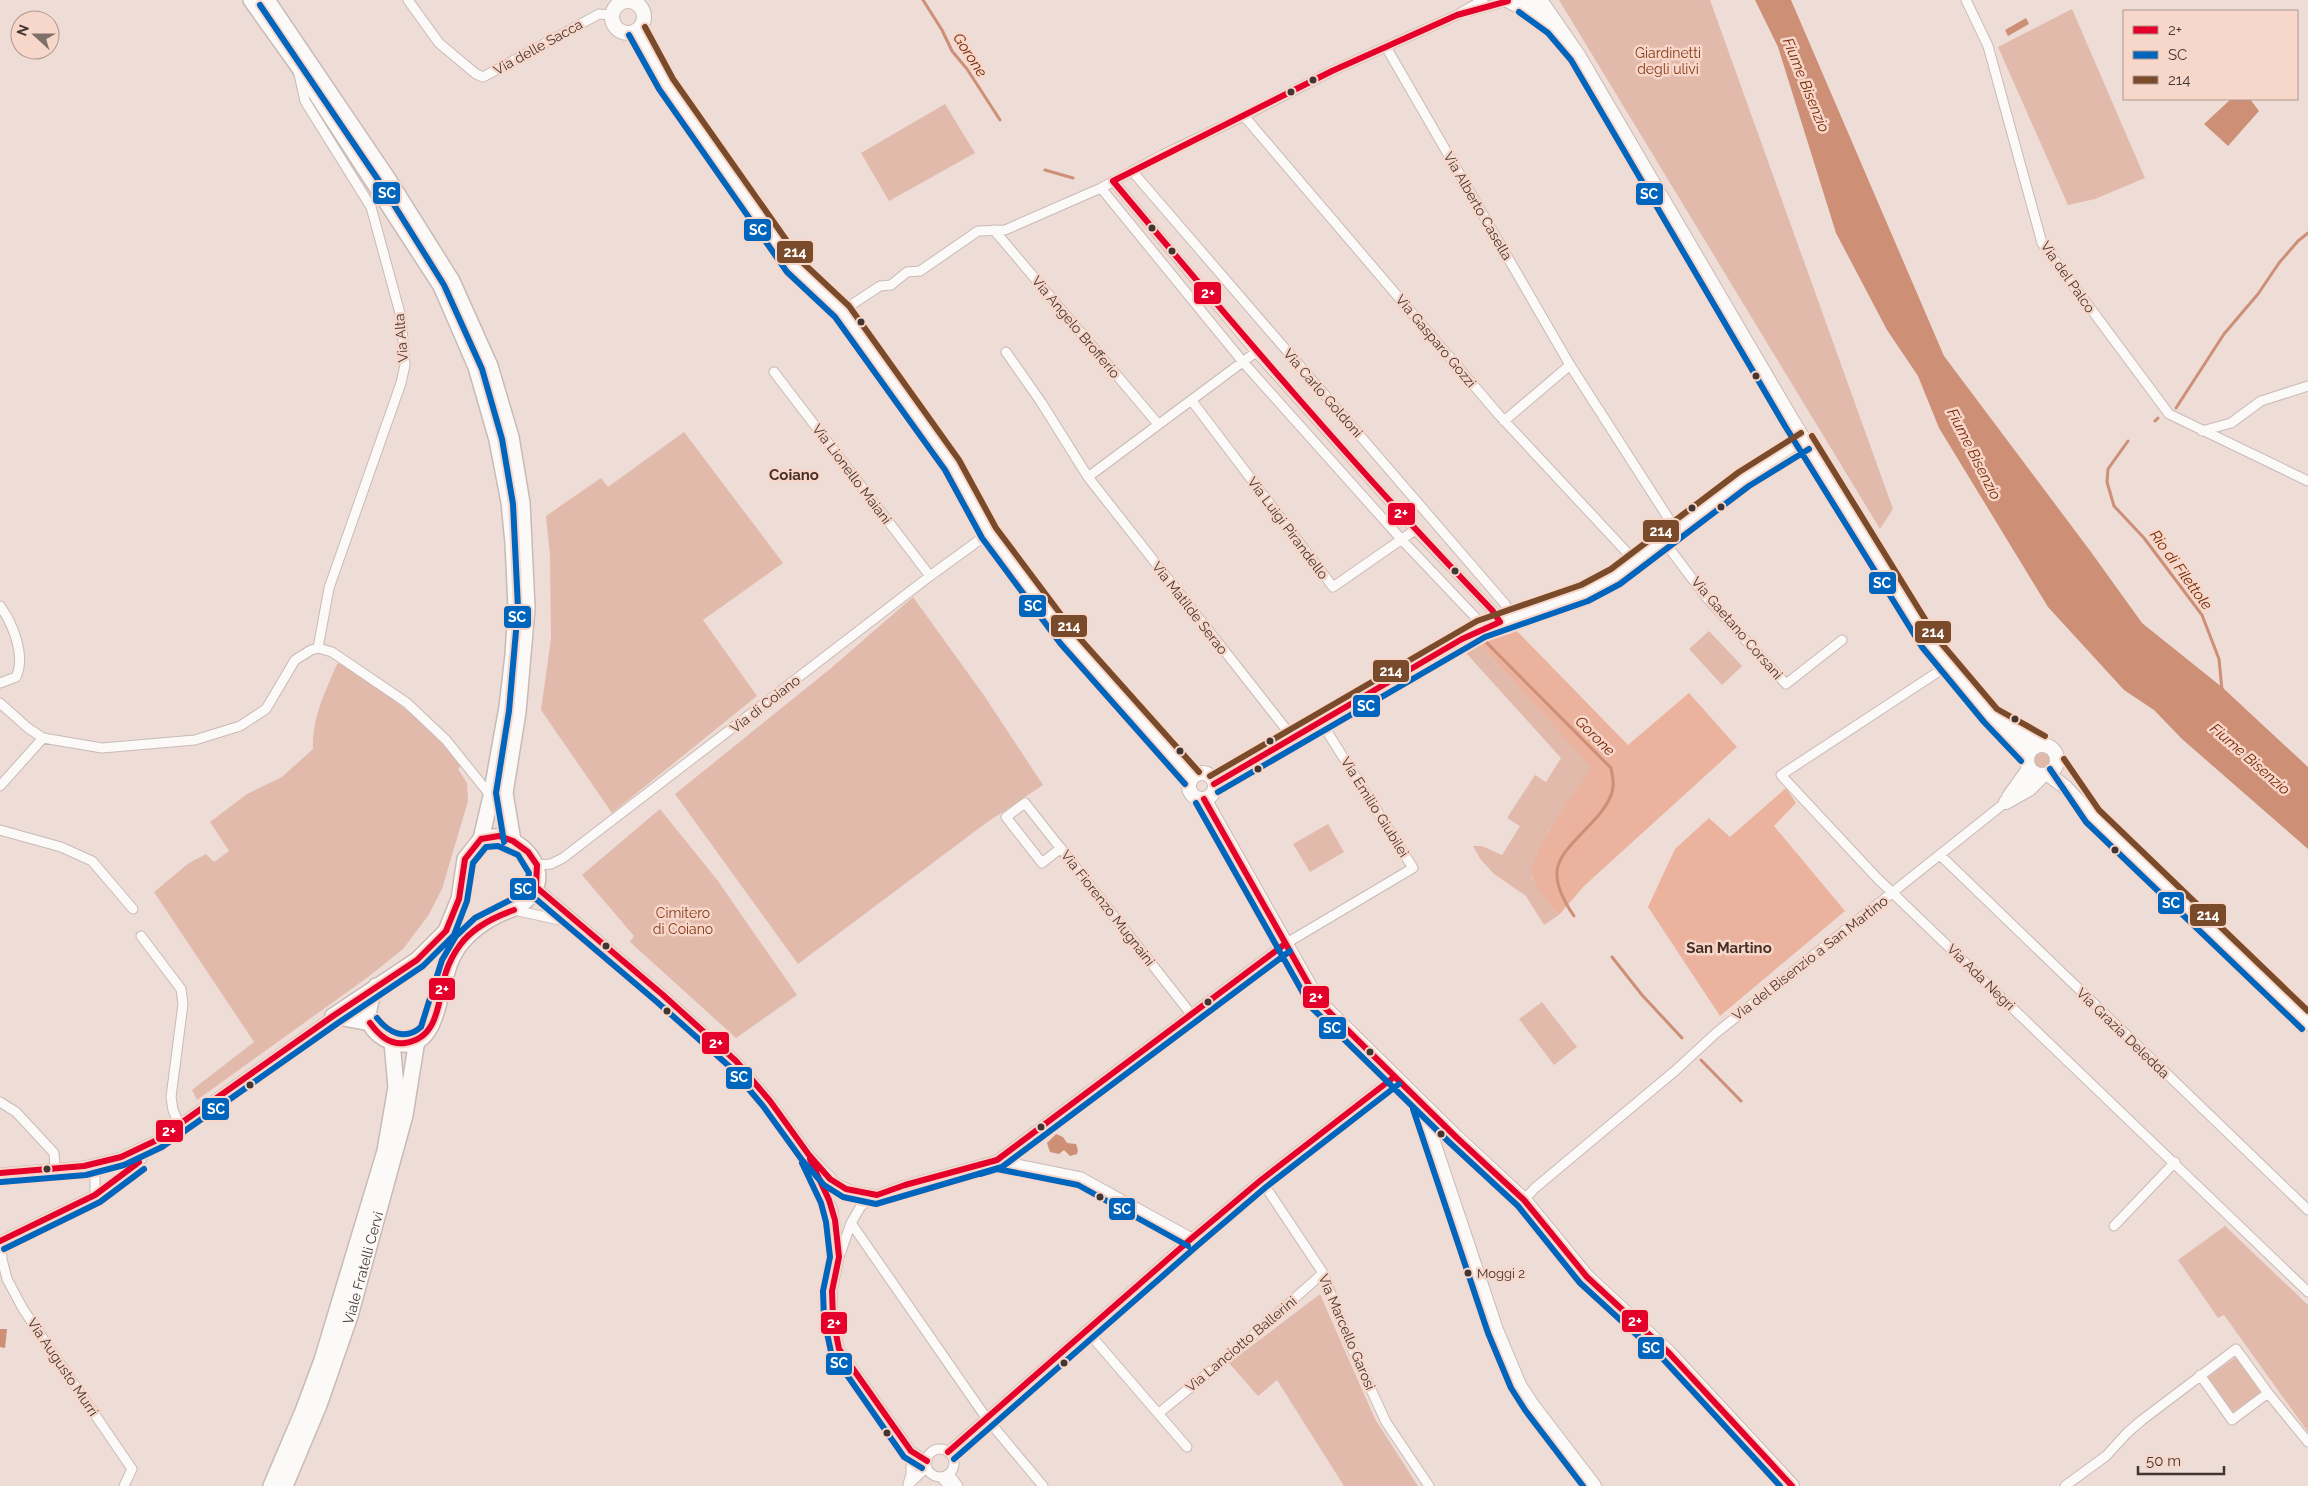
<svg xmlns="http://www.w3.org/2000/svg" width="2308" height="1486" viewBox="0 0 2308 1486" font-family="Raleway,sans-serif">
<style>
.green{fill:#e2baac}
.forest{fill:#ebb39e}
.water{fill:#ce8f77}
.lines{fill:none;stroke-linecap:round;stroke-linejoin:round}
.stream{stroke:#ce8f77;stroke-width:3}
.street-casing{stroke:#c8bab6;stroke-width:11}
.secondary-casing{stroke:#c8bab6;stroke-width:16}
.primary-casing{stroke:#c8bab6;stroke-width:18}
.street{stroke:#fcfaf9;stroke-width:9}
.secondary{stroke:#fcfaf9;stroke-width:14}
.primary{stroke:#fcfaf9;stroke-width:15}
.bus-1-casing{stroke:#f8d7cb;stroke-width:10}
.bus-2-casing{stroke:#f8d7cb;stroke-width:10}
.bus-3-casing{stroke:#f8d7cb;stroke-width:10}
.bus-1{stroke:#e4002b;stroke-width:6}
.bus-2{stroke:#0065bd;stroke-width:6}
.bus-3{stroke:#7a4b2a;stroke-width:6}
.bus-dot{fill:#433632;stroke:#f8d7cb;stroke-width:2}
.labels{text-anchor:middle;stroke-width:5;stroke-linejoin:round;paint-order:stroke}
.bus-label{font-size:13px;fill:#433632;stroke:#f8d7cb;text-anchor:start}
.street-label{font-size:14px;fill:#433632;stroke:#f8d7cb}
.park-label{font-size:14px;fill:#873919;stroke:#f8d7cb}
.water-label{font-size:15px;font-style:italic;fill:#762904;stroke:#f8d7cb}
.neighbourhood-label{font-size:15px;font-weight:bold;fill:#483026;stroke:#f8d7cb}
.line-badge{stroke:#f8d7cb;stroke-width:2}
.badge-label{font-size:14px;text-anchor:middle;font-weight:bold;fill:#fff}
</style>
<rect width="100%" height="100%" fill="#eedcd6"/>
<path class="green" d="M1559,0h151l183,509 -13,20z
M2072,9l73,169 -50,21 -27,6 -70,-158z
M945,104l30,49 -86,48 -28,-48z
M684,432l99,131 -80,57 54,76 -145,117 -71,-103 10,-71 -1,-83 -4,-40 55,-38 7,9z
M913,597l70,97 60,91 -57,38 -188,141 -123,-170 155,-125z
M1709,631l33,35 -20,19 -33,-36z
M1480,644l112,123 -44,65 -16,45 12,21 15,17 -15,10 -18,-29 -32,-22 -13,-14 -8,-14h9l20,9 18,-29 -13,-8 28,-43 11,7 15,-24 -95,-105z
M342,663c44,31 87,59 119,103l-3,3 9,14 1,18 -26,88 -14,27 -25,33 -35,28 -171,123 -5,-10 62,-48 -100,-150 35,-29 17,-9 8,8 15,-11 -19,-29 37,-28 35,-17 31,-28c-1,-31 12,-57 24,-85z
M2033 762a9 9 0 1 1 18 0a9 9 0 1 1-18 0Z
M660,809l58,72 79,114 -61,43 -106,-96 4,-6 -52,-61z
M1328,824l16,28 -34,20 -17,-28z
M1542,1002l35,45 -23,18 -35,-46z
M2225,1226l83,79v127l-84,-117 -6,3 -40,-58z
M1320,1294l55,125 43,67h-74l-67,-106 -19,16 -29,-33z
M2236,1357l25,35 -28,20 -25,-35z"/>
<path class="forest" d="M1514,628l114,117 61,-52 48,54 -153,139 -25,29c-10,-11 -21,-23 -26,-37 -8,-22 46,-90 58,-111l-111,-123 16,-10z
M1786,788l10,15 -22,23 71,85 -125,105 -72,-109 27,-58 34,-31 21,19z"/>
<path class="water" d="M1755,0h36l153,356 147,196 51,71 81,65 85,79v82l-126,-110 -28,-29 -30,-20 -76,-83 -109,-179 -21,-52 -31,-46 -51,-97 -58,-186z
M2026,18l3,6 -21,12 -3,-6z
M2231,99h19l9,12 -31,35 -24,-22z
M1056,1134l7,3 4,6 9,1 2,6 -1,4 -7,2 -6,-6 -5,4 -9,-2 -3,-9z
M0,1329h7l-2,19 -5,-1z"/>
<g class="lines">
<path class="stream" d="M923,0l19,30 10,21 15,18 33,51
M1045,170l28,8
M2176,408l48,-74 34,-40 21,-31 19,-22 10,-8
M2155,421l3,-3
M2128,441l-20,28 -1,13 7,24 30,32 58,77 17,44 3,31
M1485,641l126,127c1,6 3,13 2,19 -1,11 -9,22 -16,30 -34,38 -58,48 -23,99
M1612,957l30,38 40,43
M1701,1060l40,41"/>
<g class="street-casing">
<path id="street" d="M408,0l31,43 37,31 7,3 116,-63 12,1
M1966,0l22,46 54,197 127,171 139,67
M1470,11l38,-10
M1386,47l184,318 106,165
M299,74l6,27 66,106 30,110 4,48 -4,18 -72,205 -11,60
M1244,116l255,299 135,145
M1132,171l373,433 8,13
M1113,181l143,171 159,178 77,80 8,12
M1101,188l142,174 159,178 74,78 5,11
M994,230l164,194
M842,311l38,-25 11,-1 16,-13 13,-1 58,-40 27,-1 96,-42 61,-33 82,-39 88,-45 125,-56 26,-15
M1006,352l35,50 47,75
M1256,352l-168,125 205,261
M774,372l156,204
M1192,401l141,186 82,-57
M1504,421l66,-56
M2202,431l29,-8 30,-22 47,-15
M1663,540l43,57 80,87 56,-44
M0,606c13,18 26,50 16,71l-16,6
M1947,666l-166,109 96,103 431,414
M0,703l28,25 15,10
M1214,784l267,-155 104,-36 31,-17 128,-97 49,-32 12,-6
M0,786l43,-48 59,10 93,-8 45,-14 26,-17 29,-49 16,-10 7,-2 14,4 75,51 39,37 45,56
M0,830l61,17 31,14 41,48
M1061,848l-19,15 -36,-46 19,-14 166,211
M1940,855l368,355
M537,865l14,-1 12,-6 367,-282 59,-43
M536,887l127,108 73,66 34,40 39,54 28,29 17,7 23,4 28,-10 92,-25 84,17 111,61
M514,910l64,14
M141,936l40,53 2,15 -12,93 2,13 6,14
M0,1102l16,10 38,41 1,15
M997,1160l288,-216 128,-76 -92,-146
M813,1165l20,45 6,44
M84,1166l11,11v18
M0,1173l84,-7 37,-9 36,-17 176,-124
M1261,1180l62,93 26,69 37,80 43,64
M877,1195l-16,11 -10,17 -12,34 -7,34 1,27 6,31 72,102 16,10
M1524,1200l11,-12 141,-118 40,-37 290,-231
M851,1223l136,196 56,67
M2114,1226l61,-64
M0,1241l95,-46 40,-28 20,-25
M1,1241l1,18 5,20 16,30 109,160 -8,17
M1087,1331l100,116
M2268,1393l40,49
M1159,1413l81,-66 83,-74
M926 1463a14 14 0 1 1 28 0a14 14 0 1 1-28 0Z
M948,1452l244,-214 69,-58 133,-103
M949,1474l9,12
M941,1477l8,9
M908,1484l3,-9v-24
M909,1484l18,-17
M2065,1486l41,-30 21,-23 15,-13 94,-71 32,44 -36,27 -32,-45"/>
</g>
<g class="secondary-casing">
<path id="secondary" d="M1507,0l10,5 12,-4
M1540,0l38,55 215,367 136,220 62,74 36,39
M612 17a16 16 0 1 1 32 0a16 16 0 1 1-32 0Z
M1523,4l9,5 22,18
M637,31l29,53 128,183 48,44 110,154 37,68 78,105 125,140
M2004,724l37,20
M2027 760a15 15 0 1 1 30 0a15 15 0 1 1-30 0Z
M1189 786a13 13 0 1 1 26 0a13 13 0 1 1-26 0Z
M2048,774l17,13 27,29 216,207
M2009,797l20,-28
M1204,799l114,202 138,136 68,63 63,77 82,76 123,133
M2006,802l23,-13 14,-14
M1420,1103l76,227 23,55 13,20 62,81"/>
</g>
<g class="primary-casing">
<g id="primary">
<path d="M251,0l47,66 143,220 35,81 21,73 12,62 4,41 3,63 -3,49 -6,52 -16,89 -10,43 -16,20 -6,40 -13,32 -29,29 -84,56"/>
<path d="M267,0l121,179 64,102 38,85 21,71 11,66 5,105 -9,104 -13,81 8,48"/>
<path d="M376,986c-4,12 -10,25 -6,37 3,9 13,16 22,19 45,14 45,-44 55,-70 3,-11 8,-22 16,-31 8,-9 18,-17 29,-23 17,-10 32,-9 43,-29 11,-23 -13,-49 -35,-52 -6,-1 -13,1 -19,2"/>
<path d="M333,1016l37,7"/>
<path d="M271,1486l32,-75 19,-51 63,-209 11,-64 -4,-45"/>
<path id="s1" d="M285,1486l34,-81 31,-89 55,-201 12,-75"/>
</g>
</g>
<use href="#street" class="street"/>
<use href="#secondary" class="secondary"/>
<use href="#primary" class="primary"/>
<g class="bus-1-casing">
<path id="bus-1" d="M1113,181c123,147 246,291 379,429l8,12
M1113,181l219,-110 125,-56 51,-14
M1214,784l248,-145 38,-17
M1204,799l114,202 138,136 68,63 63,77 82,76 123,133
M536,887l127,108 73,66 34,40 39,54 21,24 16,10 31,6 28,-10 92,-25 288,-216
M370,1023c9,12 19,22 35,20 35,-5 33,-44 41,-71 3,-9 8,-19 14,-27 13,-18 34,-28 54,-35
M810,1159l19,41 6,20 4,37 -7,34 1,27 6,31 72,102 16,10
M0,1173l84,-7 37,-9 36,-17 176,-124 84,-56 29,-29 13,-32 6,-40 16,-20 18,-3 14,5 15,11 9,13 -1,22
M0,1241l95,-46 44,-33
M948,1452l244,-214 69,-58 133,-103"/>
</g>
<g class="bus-2-casing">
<path id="bus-2" d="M260,5l121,179 63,101 38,84 20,70 11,65 5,104 -9,103 -13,82 8,49
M1519,12l29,21 23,27 214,366 137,221 62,75 37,39
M629,35l30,54 128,183 48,45 110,153 37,68 78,105 125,141
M2050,769l36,53 216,207
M1218,792l267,-155 103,-36 32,-17 129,-98 60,-37
M1196,803l115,204 139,136 68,63 62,77 83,76 117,127
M530,894l127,108 73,65 33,39 39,54 22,25 19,12 33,7 126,-37 288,-216
M1413,1109l75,224 23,55 14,22 58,76
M802,1163l19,40 5,19 4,35 -7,34 1,28 7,33 73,105 18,11
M980,1174l17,-5 81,16 110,61
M1,1182l85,-7 38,-10 38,-18 176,-124 85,-57 31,-31 13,-34 6,-38 13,-16 12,-1 20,9 11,18 -2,12 -11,12 -41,21 -19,18 -14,24 -21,67c-16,14 -32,6 -44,-9
M4,1249l96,-47 44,-33
M954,1459l244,-214 68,-58 133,-103"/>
</g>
<g class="bus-3-casing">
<path id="bus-3" d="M645,27l28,52 128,182 48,45 110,154 37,68 78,104 125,140
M1812,436l124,201 61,72 48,27
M2064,759l35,51 209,201
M1210,776l267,-155 104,-36 30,-16 128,-97 62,-39"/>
</g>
<use href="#bus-1" class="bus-1"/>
<use href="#bus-2" class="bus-2"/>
<use href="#bus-3" class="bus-3"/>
</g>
<g class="bus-dot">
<circle cx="1313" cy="80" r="4.5"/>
<circle cx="1291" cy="92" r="4.5"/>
<circle cx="1152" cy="228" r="4.5"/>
<circle cx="1172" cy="251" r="4.5"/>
<circle cx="861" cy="322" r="4.5"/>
<circle cx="1756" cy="376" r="4.5"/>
<circle cx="1721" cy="507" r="4.5"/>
<circle cx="1692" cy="508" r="4.5"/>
<circle cx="1455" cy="571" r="4.5"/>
<circle cx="2015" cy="719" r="4.5"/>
<circle cx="1270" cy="741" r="4.5"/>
<circle cx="1180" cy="751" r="4.5"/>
<circle cx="1258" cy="769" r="4.5"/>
<circle cx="2115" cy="850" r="4.5"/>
<circle cx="606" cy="946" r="4.5"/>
<circle cx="1208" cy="1002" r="4.5"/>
<circle cx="667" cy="1011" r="4.5"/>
<circle cx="1370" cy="1052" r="4.5"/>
<circle cx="250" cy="1085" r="4.5"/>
<circle cx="1041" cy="1127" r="4.5"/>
<circle cx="1441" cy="1134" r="4.5"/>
<circle cx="47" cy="1169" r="4.5"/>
<circle cx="1100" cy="1197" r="4.5"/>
<circle cx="1468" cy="1273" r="4.5"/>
<circle cx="1064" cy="1363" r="4.5"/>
<circle cx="887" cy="1433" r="4.5"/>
</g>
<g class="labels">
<g class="bus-label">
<text x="1477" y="1278">Moggi 2</text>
</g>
<g class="street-label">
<text transform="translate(538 47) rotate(-29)" y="5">Via delle Sacca</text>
<text transform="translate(1478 206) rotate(60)" y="5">Via Alberto Casella</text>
<text transform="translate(2068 277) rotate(55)" y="5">Via del Palco</text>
<text transform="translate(1076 327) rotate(50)" y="5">Via Angelo Brofferio</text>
<text transform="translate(401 338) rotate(-95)" y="5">Via Alta</text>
<text transform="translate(1436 341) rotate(50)" y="5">Via Gasparo Gozzi</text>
<text transform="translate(1323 393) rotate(49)" y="5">Via Carlo Goldoni</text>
<text transform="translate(852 474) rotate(53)" y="5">Via Lionello Maiani</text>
<text transform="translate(1288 528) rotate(53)" y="5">Via Luigi Pirandello</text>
<text transform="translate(1190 608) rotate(52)" y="5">Via Matilde Serao</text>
<text transform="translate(1737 628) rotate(49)" y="5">Via Gaetano Corsani</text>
<text transform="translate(765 704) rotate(-38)" y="5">Via di Coiano</text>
<text transform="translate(1375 807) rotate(58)" y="5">Via Emilio Giubilei</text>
<text transform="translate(1108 908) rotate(52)" y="5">Via Fiorenzo Mugnaini</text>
<text transform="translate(1810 958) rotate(-38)" y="5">Via del Bisenzio a San Martino</text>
<text transform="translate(1981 977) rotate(44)" y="5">Via Ada Negri</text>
<text transform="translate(2123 1033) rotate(44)" y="5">Via Grazia Deledda</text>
<text dy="5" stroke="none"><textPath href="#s1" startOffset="232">Viale Fratelli Cervi</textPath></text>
<text transform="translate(1347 1332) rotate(67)" y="5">Via Marcello Garosi</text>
<text transform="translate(1241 1344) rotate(-40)" y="5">Via Lanciotto Ballerini</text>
<text transform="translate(63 1367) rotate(56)" y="5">Via Augusto Murri</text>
</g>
<g class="park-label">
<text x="1668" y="58">Giardinetti<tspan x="1668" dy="16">degli ulivi</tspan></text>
<text x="683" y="918">Cimitero<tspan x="683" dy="16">di Coiano</tspan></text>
</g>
<g class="water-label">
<text transform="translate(970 55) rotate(57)" y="5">Gorone</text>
<text transform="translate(1806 85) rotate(68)" y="5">Fiume Bisenzio</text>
<text transform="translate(1974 454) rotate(63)" y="5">Fiume Bisenzio</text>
<text transform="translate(2181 570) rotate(54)" y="5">Rio di Filettole</text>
<text transform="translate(1595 736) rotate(45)" y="5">Gorone</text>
<text transform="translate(2250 759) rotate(41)" y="5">Fiume Bisenzio</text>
</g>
<g class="neighbourhood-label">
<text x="794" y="480">Coiano</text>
<text x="1729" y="953">San Martino</text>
</g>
</g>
<g class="line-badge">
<rect x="372" y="181" width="29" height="24" rx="5" fill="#0065bd"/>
<rect x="1635" y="182" width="29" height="24" rx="5" fill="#0065bd"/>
<rect x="743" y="218" width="29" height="24" rx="5" fill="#0065bd"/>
<rect x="776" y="240" width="38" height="24" rx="5" fill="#7a4b2a"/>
<rect x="1193" y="281" width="29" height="24" rx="5" fill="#e4002b"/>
<rect x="1387" y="502" width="29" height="24" rx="5" fill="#e4002b"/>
<rect x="1642" y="519" width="38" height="24" rx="5" fill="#7a4b2a"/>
<rect x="1868" y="571" width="29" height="24" rx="5" fill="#0065bd"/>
<rect x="1018" y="594" width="29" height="24" rx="5" fill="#0065bd"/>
<rect x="503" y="605" width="29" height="24" rx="5" fill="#0065bd"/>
<rect x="1050" y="614" width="38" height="24" rx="5" fill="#7a4b2a"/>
<rect x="1914" y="620" width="38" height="24" rx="5" fill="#7a4b2a"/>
<rect x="1372" y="659" width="38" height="24" rx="5" fill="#7a4b2a"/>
<rect x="1352" y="694" width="29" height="24" rx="5" fill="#0065bd"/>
<rect x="509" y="877" width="28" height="24" rx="5" fill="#0065bd"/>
<rect x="2157" y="891" width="28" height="24" rx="5" fill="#0065bd"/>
<rect x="2189" y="903" width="38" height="24" rx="5" fill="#7a4b2a"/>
<rect x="428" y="977" width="28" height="24" rx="5" fill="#e4002b"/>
<rect x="1302" y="985" width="28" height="24" rx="5" fill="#e4002b"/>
<rect x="1318" y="1016" width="29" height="24" rx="5" fill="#0065bd"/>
<rect x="701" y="1031" width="29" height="24" rx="5" fill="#e4002b"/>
<rect x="725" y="1066" width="28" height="24" rx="5" fill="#0065bd"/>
<rect x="201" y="1097" width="29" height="24" rx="5" fill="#0065bd"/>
<rect x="155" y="1119" width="29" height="24" rx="5" fill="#e4002b"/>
<rect x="1108" y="1197" width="28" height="24" rx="5" fill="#0065bd"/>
<rect x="1621" y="1309" width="28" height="24" rx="5" fill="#e4002b"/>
<rect x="820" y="1311" width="28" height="24" rx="5" fill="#e4002b"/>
<rect x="1637" y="1336" width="28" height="24" rx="5" fill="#0065bd"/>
<rect x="825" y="1352" width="28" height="24" rx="5" fill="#0065bd"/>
</g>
<g class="badge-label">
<text x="387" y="198">SC</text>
<text x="1649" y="199">SC</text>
<text x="758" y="235">SC</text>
<text x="795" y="257">214</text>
<text x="1208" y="298">2+</text>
<text x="1401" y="518">2+</text>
<text x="1661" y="536">214</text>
<text x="1882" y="588">SC</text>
<text x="1033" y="611">SC</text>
<text x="517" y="622">SC</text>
<text x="1069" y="631">214</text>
<text x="1933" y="637">214</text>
<text x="1391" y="676">214</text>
<text x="1366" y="711">SC</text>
<text x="523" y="894">SC</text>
<text x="2171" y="908">SC</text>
<text x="2208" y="920">214</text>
<text x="442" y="994">2+</text>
<text x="1316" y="1002">2+</text>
<text x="1332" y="1033">SC</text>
<text x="716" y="1048">2+</text>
<text x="739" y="1082">SC</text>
<text x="216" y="1114">SC</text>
<text x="169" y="1136">2+</text>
<text x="1122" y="1214">SC</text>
<text x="1635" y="1326">2+</text>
<text x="834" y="1328">2+</text>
<text x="1651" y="1353">SC</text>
<text x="839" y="1368">SC</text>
</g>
<rect x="2123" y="10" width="175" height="90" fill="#f8d7cb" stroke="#b0978e"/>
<rect x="2133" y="26" width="25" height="8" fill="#e4002b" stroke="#b0978e"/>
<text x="2168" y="35" font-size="15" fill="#433632">2+</text>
<rect x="2133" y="51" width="25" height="8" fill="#0065bd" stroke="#b0978e"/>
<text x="2168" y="60" font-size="15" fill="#433632">SC</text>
<rect x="2133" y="76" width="25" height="8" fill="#7a4b2a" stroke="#b0978e"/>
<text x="2168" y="85" font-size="15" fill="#433632">214</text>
<g transform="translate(35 35) rotate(291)"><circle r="24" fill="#f8d7cb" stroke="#b0978e"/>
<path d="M0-4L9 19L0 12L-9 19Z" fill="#7f706b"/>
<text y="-8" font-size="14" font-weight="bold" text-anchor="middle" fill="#433632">N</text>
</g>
<path d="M2138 1466v8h86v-8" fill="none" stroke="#433632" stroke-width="2.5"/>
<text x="2146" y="1466" font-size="15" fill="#433632" stroke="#f8d7cb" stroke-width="4" paint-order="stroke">50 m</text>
</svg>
